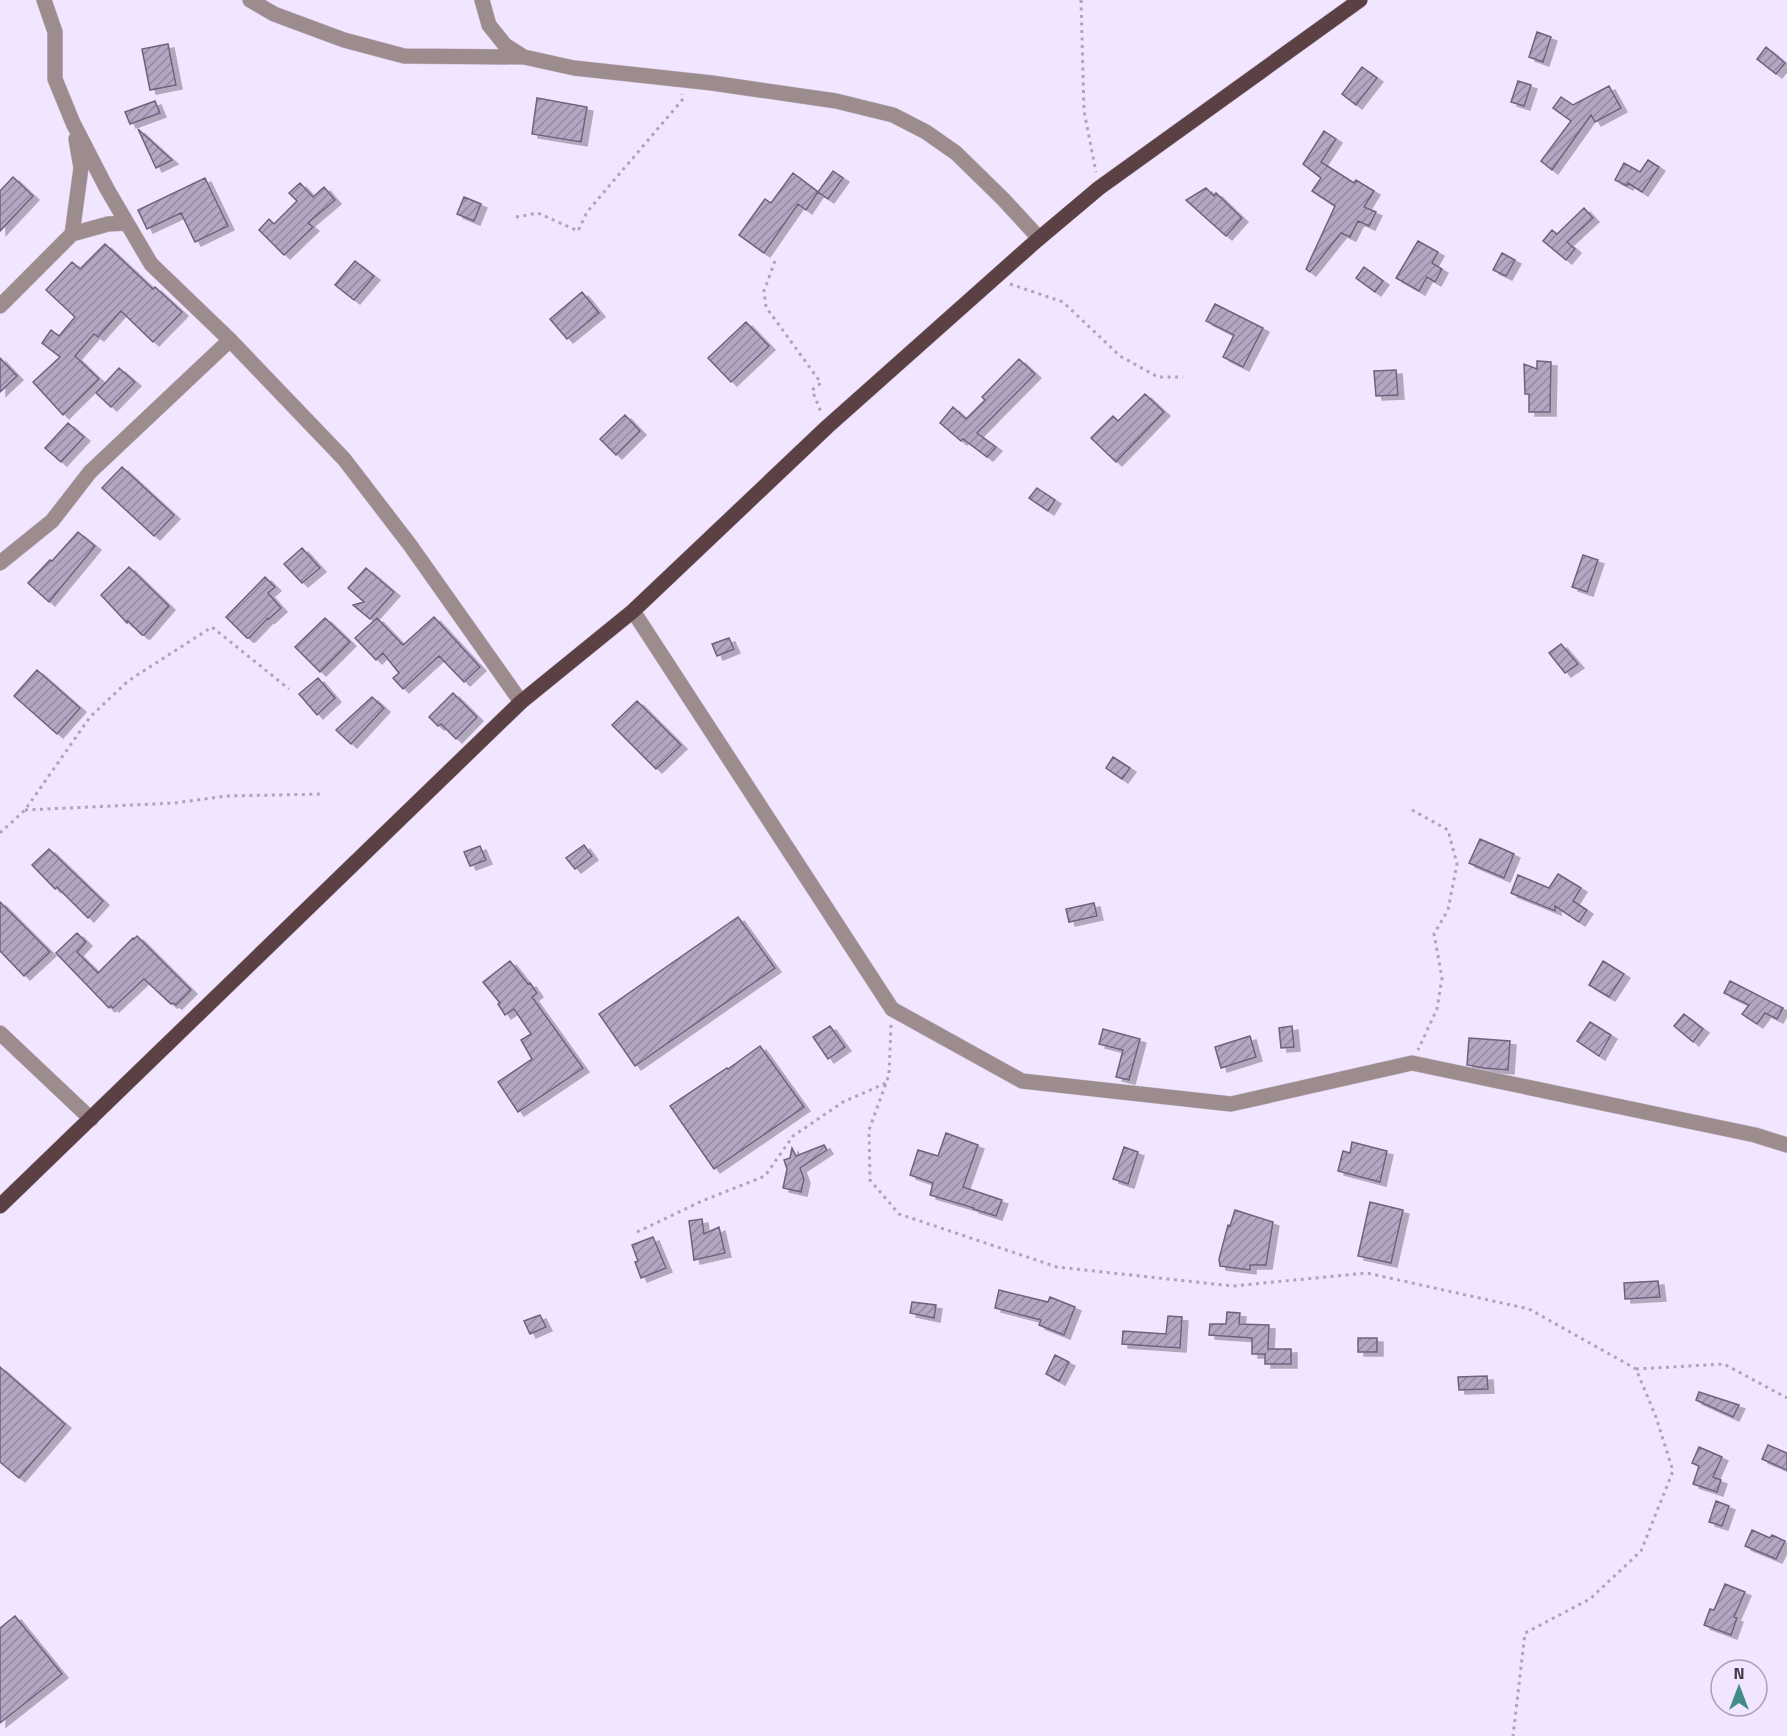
<svg xmlns="http://www.w3.org/2000/svg" width="1787" height="1736" viewBox="0 0 1787 1736" font-family="'Titillium Web',sans-serif">
<style>
.building{fill:url(#building-hatch);stroke:#70627e;stroke-width:1.5;filter:url(#shadow)}
.lines{fill:none;stroke-linecap:round;stroke-linejoin:round}
.minor-casing{stroke:#cec3da;stroke-width:16}
.major-casing{stroke:#cec3da;stroke-width:16}
.path{stroke:#afa4b9;stroke-width:3;stroke-dasharray:3 4.5;stroke-linecap:butt}
.minor{stroke:#9d8c8e;stroke-width:15}
.major{stroke:#5b4044;stroke-width:15}
</style>
<defs>
<pattern id="building-hatch" width="6" height="6" patternUnits="userSpaceOnUse" patternTransform="scale(1.5)"><rect width="6" height="6" fill="#b5a6c4"/><path d="M-1 1l2-2M0 6l6-6M5 7l2-2" fill="none" stroke="#9588a1"/></pattern>
<filter id="shadow"><feDropShadow dx="6" dy="4" stdDeviation="0" flood-color="#0004"/></filter>
</defs>
<rect width="100%" height="100%" fill="#f2e5ff"/>
<path class="building" d="M1537,32l14,5 -8,25 -14,-5z
M168,44l8,41 -26,5 -8,-41z
M1766,47l19,16 -9,11 -19,-15z
M1362,67l15,11 -21,27 -14,-11z
M1518,81l13,4 -7,21 -13,-4z
M1609,86l12,22 -26,14 -4,-7 -39,55 -11,-9 30,-40 -18,-13 8,-11 12,8z
M537,98l50,9 -6,35 -49,-8z
M155,101l5,12 -30,11 -5,-12z
M138,129l34,31 -16,8z
M1324,131l12,8 -15,23 33,21 2,-3 18,11 -10,16 12,5 -7,14 -11,-5 -8,16 -9,-4 -31,39 -4,-3 29,-63 -23,-15 9,-13 -18,-14z
M1648,160l11,7 -17,25 -14,-9 -1,3 -12,-6 9,-17 16,9z
M833,171l10,7 -15,21 -10,-7z
M793,173l25,19 -12,18 -8,-6 -34,49 -25,-18 26,-36 6,4z
M13,177l20,19 -33,35v-40z
M205,178l23,48 -33,16 -14,-29 -34,16 -9,-19z
M300,183l13,14 11,-10 11,13 -27,23 5,4 -29,28 -25,-25 10,-11 5,5 23,-23 -8,-8z
M1206,188l8,8 2,-3 26,25 -16,18 -40,-36z
M464,197l17,7 -7,17 -17,-7z
M1584,208l9,10 -26,24 8,7 -9,11 -23,-19 9,-11 5,4z
M1418,241l20,11 -6,11 10,6 -7,13 -8,-5 -8,14 -23,-13z
M105,244l48,45 2,-2 27,25 -29,30 -32,-31 -23,26 -4,-3 -19,22 24,23 -36,36 -30,-33 27,-25 -18,-14 9,-13 8,6 16,-19 -29,-27 26,-28 8,7z
M1502,253l13,7 -9,16 -13,-6z
M355,261l19,15 -20,24 -19,-15z
M1364,267l19,14 -8,11 -19,-14z
M582,292l17,21 -32,26 -17,-20z
M1215,304l48,24 -20,39 -20,-10 11,-22 -28,-14z
M746,322l23,24 -38,36 -23,-24z
M0,358l17,18 -17,16z
M1019,359l16,15 -58,59 19,14 -9,10 -24,-18 -2,2 -21,-18 13,-16 13,12 19,-19 -3,-3z
M1537,361l14,1 -1,50h-21v-18h-4l-1,-30 13,5z
M119,368l16,14 -24,25 -15,-14z
M1396,370l2,25 -22,1 -2,-25z
M1145,394l19,18 -48,50 -25,-24 22,-22 5,5z
M625,415l15,16 -24,24 -16,-16z
M68,423l16,14 -23,25 -16,-14z
M122,467l52,48 -20,21 -52,-48z
M1037,488l18,12 -7,11 -19,-13z
M78,532l17,14 -46,56 -21,-19 22,-23 2,1z
M302,548l18,20 -18,15 -18,-19z
M1583,555l15,5 -11,32 -15,-5z
M129,567l40,39 -25,29h-2l-14,-14 -1,2 -26,-28z
M366,568l28,24 -24,27 -17,-14 11,-3 -16,-14z
M265,577l10,10 -7,6 13,15 -12,11 -1,-1 -19,20h-2l-21,-21z
M434,617l46,50 -16,15 -25,-26 -36,33 -10,-11 6,-5 -16,-20 -7,7 -21,-22 22,-20 26,27z
M325,618l25,24 -30,30 -25,-25z
M729,638l5,11 -17,7 -5,-12z
M1561,644l17,20 -13,9 -16,-20z
M37,670l43,38 -23,26 -43,-38z
M318,678l17,20 -18,17 -18,-21z
M453,693l24,24 -21,22 -15,-15 -3,2 -9,-9z
M372,697l12,11 -33,36 -15,-14z
M637,701l44,44 -25,24 -44,-44z
M1113,757l17,11 -8,11 -16,-11z
M1480,839l34,15 -10,24 -35,-15z
M584,845l8,11 -17,13 -9,-11z
M480,846l6,14 -16,6 -6,-14z
M49,849l54,52 -15,17 -31,-31 -2,2 -23,-24z
M1558,874l23,14 -8,13 14,9 -8,12 -24,-16v5l-44,-18 7,-18 31,13z
M0,902l50,50 -26,24 -24,-25z
M1094,903l3,13 -28,6 -3,-13z
M738,917l37,51 -140,98 -36,-52z
M77,933l9,9 -9,10 21,21 35,-35 1,1 3,-3 54,54 -15,15 -3,-2 -2,1 -27,-25 -31,29 -2,-2 -2,2 -53,-55z
M510,961l18,23 2,-1 7,10 -5,4 51,71 -65,44 -20,-30 34,-23 -11,-19 10,-6 -17,-25 -9,6 -7,-11 2,-1 -17,-21z
M1603,961l21,13 -15,23 -20,-12z
M1730,981l53,27 -6,11 -12,-6 -8,11 -15,-10 7,-9 -25,-12z
M1684,1014l19,15 -10,13 -19,-16z
M1590,1022l21,13 -12,21 -22,-15z
M830,1026l15,21 -17,12 -15,-22z
M1292,1026l2,21 -13,1 -2,-20z
M1103,1029l37,10 -11,41 -13,-3 7,-27 -24,-6z
M1250,1036l6,21 -35,11 -6,-21z
M1469,1038l41,3 -2,29 -24,-2 -17,-3z
M760,1046l44,61 -90,62 -44,-63 57,-38 1,1z
M946,1133l32,12 -15,42 39,13 -6,16 -23,-7 1,-1 -44,-13 3,-12 -23,-8 8,-25 20,6z
M1352,1142l35,9 -7,31 -42,-11 5,-20 7,2z
M824,1145l3,5 -27,18 4,11 -3,13 -18,-4 4,-19 -3,-9 6,-2 2,-10 4,8z
M1124,1147l14,5 -10,32 -15,-5z
M1370,1202l33,8 -12,53 -33,-7z
M1235,1210l38,12 -7,43h-16v5l-30,-4 -1,-7 9,-34 2,1z
M702,1219l2,15 15,-7 6,26 -31,7 -5,-39z
M653,1237l13,31 -25,10 -6,-16 3,-1 -6,-16z
M1658,1281l2,16 -35,2 -1,-16z
M999,1290l49,12 2,-5 25,10 -11,28 -25,-10 2,-5 -46,-12z
M912,1302l24,3 -2,13 -24,-5z
M1227,1312l13,1 -1,11 30,1 -1,24h23v15h-26v-10h-13v-16l-43,-3 1,-11h16z
M540,1315l6,12 -16,7 -6,-13z
M1168,1316l14,1 -2,31 -58,-4 1,-13 43,3z
M1358,1338h19v14h-19z
M1055,1355l14,7 -10,19 -13,-7z
M0,1367l65,57 -46,54 -19,-16z
M1487,1376l1,13 -29,1 -1,-13z
M1699,1392l40,13 -6,12 -37,-17z
M1768,1445l19,8v17l-25,-11z
M1699,1447l23,10 -9,20 8,3 -4,12 -24,-8 6,-18 -7,-3z
M1716,1501l13,5 -7,20 -13,-4z
M1752,1530l18,8 2,-3 13,6 -9,18 -31,-13z
M1725,1584l20,8 -11,25 3,1 -6,17 -27,-10 6,-16 4,1z
M15,1616l47,58 -62,49v-95z"/>
<g class="lines">
<g class="minor-casing">
<path id="minor" d="M44,0l11,32v47l18,44 34,66 44,75 79,76 114,119 66,86 111,157
M250,0l24,14 70,26 60,16 120,1
M482,0l7,25 16,20 19,12 50,11 138,15 124,18 57,14 33,17 30,21 47,46 36,39
M72,234l9,-66 -5,-29
M0,306l72,-72 36,-10 19,-1
M0,563l52,-42 38,-49 140,-132
M633,611l259,398 130,72 209,23 181,-41 343,72 32,10
M0,1033l91,86"/>
</g>
<g class="major-casing">
<path id="major" d="M0,1206l521,-504 112,-91 194,-184 209,-186 63,-53 261,-188"/>
</g>
<path class="path" d="M1081,0l3,111 12,61
M516,217l22,-4 40,18 9,-19 96,-113 -1,-5
M775,261l-11,30 2,16 55,76 -9,7 9,22
M1010,284l53,18 57,54 38,21h25
M25,810l150,-7 51,-7 98,-2
M1412,810l36,20 9,34 -9,46 -14,24 8,44 -5,31 -19,41
M0,833l25,-23 65,-93 38,-36 84,-54 77,62
M891,1025l-2,50 -20,55 1,50 29,34 158,53 176,19 134,-13 162,36 107,60 20,48 17,54 -32,80 -51,48 -65,34 -12,103
M637,1232l65,-31 63,-25 28,-40 50,-34 43,-19
M1636,1369l88,-5 63,34"/>
<use href="#minor" class="minor"/>
<use href="#major" class="major"/>
</g>
<g transform="translate(1739 1688)"><circle r="28" fill="#f2e5ff" stroke="#aba0b5" stroke-width="1.5"/>
<path d="M0-4.5L10 22L0 15L-10 22Z" fill="#438b88"/>
<text y="-9" font-size="16" font-weight="bold" text-anchor="middle" fill="#403946">N</text>
</g>
</svg>
